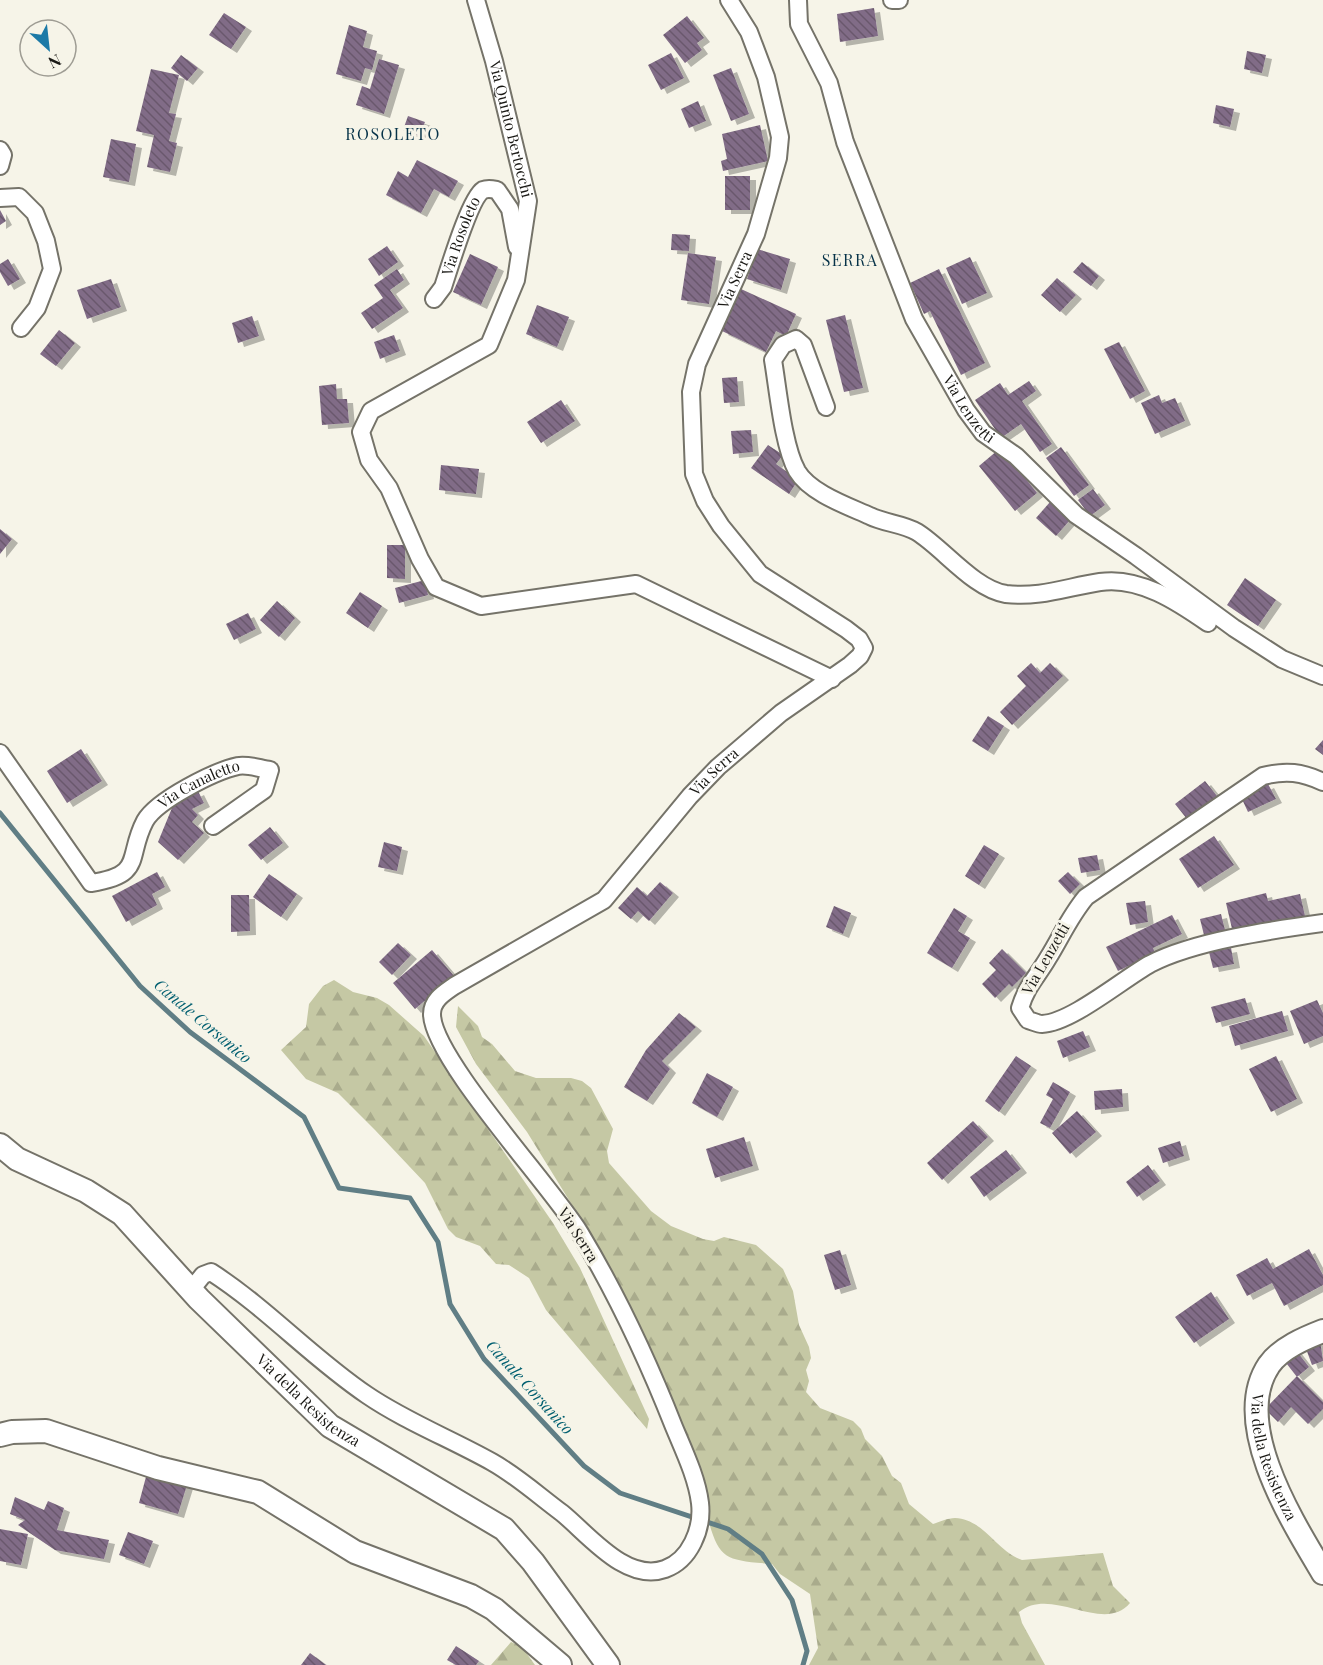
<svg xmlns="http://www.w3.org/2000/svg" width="1323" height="1665" viewBox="0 0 1323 1665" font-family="'Playfair Display',serif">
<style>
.forest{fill:url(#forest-firs)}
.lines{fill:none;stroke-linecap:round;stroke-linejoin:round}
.stream{stroke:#607e85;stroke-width:5}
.building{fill:url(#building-back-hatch);filter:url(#shadow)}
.street-casing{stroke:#757369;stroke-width:20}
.secondary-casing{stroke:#757369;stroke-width:26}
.street{stroke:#fff;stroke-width:16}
.secondary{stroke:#fff;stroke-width:22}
.labels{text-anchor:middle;stroke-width:6;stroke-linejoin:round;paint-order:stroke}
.street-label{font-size:15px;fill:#191814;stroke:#f6f4e8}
.neighbourhood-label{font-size:16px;letter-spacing:1.5px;fill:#063248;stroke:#f6f4e8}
.water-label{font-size:16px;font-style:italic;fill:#005f70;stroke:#f6f4e8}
</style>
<defs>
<pattern id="forest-firs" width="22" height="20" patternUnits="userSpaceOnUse" patternTransform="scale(1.5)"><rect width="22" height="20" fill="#c5c8a4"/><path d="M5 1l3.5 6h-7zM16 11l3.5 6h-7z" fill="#a9ab8c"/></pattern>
<pattern id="building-back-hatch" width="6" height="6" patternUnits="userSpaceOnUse" patternTransform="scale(1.5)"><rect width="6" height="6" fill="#816c87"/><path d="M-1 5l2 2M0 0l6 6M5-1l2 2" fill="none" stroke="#69586d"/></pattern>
<filter id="shadow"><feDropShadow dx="6" dy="4" stdDeviation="0" flood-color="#0004"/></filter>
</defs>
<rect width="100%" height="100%" fill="#f6f4e8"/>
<path class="forest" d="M334,980l19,12 24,6 12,7 35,31 129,187 27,45 69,151 -2,10 -101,-119 -17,-32 -20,-13 -13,-1 -16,-18 -24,-9 -8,-8 -23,-46 -50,-53 -37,-37 -32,-14 -25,-29 25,-23 3,-23 14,-18z
M458,1006l20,20 4,11 10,7 23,27 21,7h35l11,3 9,7 22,41 -6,22 2,12 42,48 20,15 32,13 11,2 10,-4 32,8 27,24 10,22 6,34 10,22 2,11 -5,12 3,11 -3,11 14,16 33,13 8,8 4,10 17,17 10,20 9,7 8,21 24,20c6,-2 15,-6 22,-6 29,1 42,34 67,42l81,-7 10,33 17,17c-27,32 -78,-18 -111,9l3,11 23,42h-236l9,-17 -8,-54 -30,-20 -8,-10c-49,-4 -53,-4 -66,-52l-113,-273 -66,-107 -51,-68 -20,-37z
M511,1642l11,5 13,18h-44z"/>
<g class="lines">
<path class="stream" d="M0,813l140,173 50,46 114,85 35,71 71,10 28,44 12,62 34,55 100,107 36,27 108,36 34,25 30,46 15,51 -4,14"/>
</g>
<path class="building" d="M874,8l4,28 -38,6 -3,-28z
M224,13l22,14 -15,22 -22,-14z
M687,16l17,22 -7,5 5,7 -17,13 -22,-28z
M349,25l18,6 -4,16 14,4 -5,19 -7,-2 -4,13 -25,-7z
M1247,51l19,4 -4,18 -18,-4z
M671,53l13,25 -23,12 -13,-25z
M181,55l17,13 -11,13 -16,-13z
M379,59l20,6 -15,49 -28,-9 6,-19 8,3z
M731,68l18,46 -18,7 -18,-46z
M151,69l28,6 -10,38 7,1 -7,27 8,2 -7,29 -23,-5 7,-32 -18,-4z
M698,101l8,20 -17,7 -8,-19z
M1216,105l18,4 -4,18 -17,-4z
M408,116l17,6 -6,14 -16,-6z
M760,125l8,36 -45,10 -2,-10 6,-2 -5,-25z
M111,139l25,5 -7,38 -26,-5z
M417,160l41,21 -9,16 -15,-8 -13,24 -35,-18 12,-24 10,6z
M725,176h25v34h-25z
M0,210l6,11 -6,4z
M672,234l18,1 -1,16 -18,-1z
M387,246l11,16 -19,14 -11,-17z
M757,249l33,10 -9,31 -34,-11z
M688,253l28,4 -7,47 -28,-4z
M470,254l28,13 -17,38 -28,-13z
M970,257l17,36 -25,11 -16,-36z
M8,259l12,20 -12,7 -8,-14v-8z
M1082,262l17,14 -8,10 -18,-14z
M397,269l7,11 -14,10 13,18 -31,21 -11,-16 22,-15 -9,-13z
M939,269l46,94 -24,12 -31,-64 -6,3 -14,-31z
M1057,278l19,17 -16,17 -19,-17z
M111,279l10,28 -34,12 -10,-29z
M741,289l55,25 -10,22 -10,-5 -10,21 -44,-21z
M537,305l32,12 -12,30 -31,-13z
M845,315l18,73 -19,4 -18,-72z
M252,316l7,20 -21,7 -6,-20z
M59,330l16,13 -19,23 -16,-12z
M394,335l6,16 -20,8 -6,-17z
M1119,342l26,49 -15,8 -26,-50z
M737,377l2,25 -15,1 -2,-25z
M1029,381l7,10 -14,10 30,43 -12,8 -19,-28 -20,14 -26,-38 25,-17 8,12z
M336,384l1,15h10l2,24 -27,2 -3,-39z
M1159,395l3,8 13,-5 10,23 -30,13 -14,-31z
M561,400l14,21 -34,22 -14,-21z
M751,430l2,22 -20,2 -2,-23z
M768,445l15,10 -7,9 22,16 -9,14 -38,-26z
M1061,447l28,38 -15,11 -28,-38z
M998,450l9,11 3,-2 27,34 -22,18 -36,-45z
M441,465l38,4 -3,25 -37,-4z
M1093,489l12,16 -15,11 -12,-16z
M1050,502l20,18 -14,16 -20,-18z
M0,529l12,10 -12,15z
M387,545h18v34l-18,-1z
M1245,578l31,22 -18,26 -31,-21z
M425,580l3,15 -29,8 -4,-15z
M360,592l22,14 -14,22 -22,-15z
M277,601l18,17 -16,19 -19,-17z
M248,613l8,16 -22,11 -8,-16z
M1031,663l9,10 10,-10 13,13 -51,49 -12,-13 26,-26 -9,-10z
M988,716l16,10 -16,25 -16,-10z
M1323,740v15l-8,-6z
M81,749l21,32 -35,22 -20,-32z
M1205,781l12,15 -30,23 -12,-15z
M1268,784l8,15 -28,13 -7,-15z
M198,791l6,12 -12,6 6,6 -6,7 12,11 -26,27 -20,-18 16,-39z
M270,827l13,16 -22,17 -13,-15z
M1214,836l20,29 -36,23 -19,-29z
M384,842l18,5 -5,24 -19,-4z
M984,845l15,9 -20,31 -14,-9z
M1097,855l3,15 -19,3 -3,-15z
M157,872l8,15 -13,7 5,11 -31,17 -14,-26z
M1068,872l12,12 -10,10 -12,-13z
M269,874l28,20 -16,23 -28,-20z
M660,882l13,11 -24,28 -11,-10 -7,8 -13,-11 19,-21 10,9z
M1266,893l2,8 32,-7 5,22 -72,17 -7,-30z
M231,895h18l1,36 -19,1z
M1145,901l3,21 -18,3 -4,-22z
M834,906l17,7 -8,21 -17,-7z
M954,908l13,8 -9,15 12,7 -18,30 -25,-15z
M1221,914l4,16 -21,5 -4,-16z
M1172,915l10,19 -29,14 2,5 -37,18 -12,-24z
M398,943l13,12 -19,20 -13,-13z
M1231,948l3,16 -21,4 -4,-16z
M1002,949l24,24 -14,14 -3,-3 -14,14 -13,-14 14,-14 -7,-7z
M432,950l22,26 -39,33 -22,-26z
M1245,998l5,16 -34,9 -5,-16z
M1317,1000l6,13v23l-19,8 -14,-33z
M1282,1011l6,20 -53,15 -6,-20z
M679,1013l17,14 -34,34 8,8 -23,32 -23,-14 22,-37z
M1083,1031l7,16 -27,11 -6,-17z
M1016,1056l15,10 -32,46 -14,-11z
M1276,1056l21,43 -26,13 -22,-43z
M707,1073l26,14 -16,30 -25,-14z
M1053,1082l17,10 -20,36 -10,-5 13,-24 -7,-4z
M1122,1089l1,18 -28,3 -1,-19z
M1077,1111l19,21 -26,22 -18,-21z
M973,1121l15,16 -46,43 -15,-17z
M744,1137l9,29 -38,12 -9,-29z
M1180,1141l4,15 -21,7 -5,-15z
M1006,1150l15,19 -37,28 -14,-20z
M1148,1165l12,16 -23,16 -11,-15z
M1309,1249l14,26v10l-39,21 -12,-23 -25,13 -11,-21 31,-17 6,11z
M840,1250l11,35 -16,5 -11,-35z
M1211,1292l18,27 -35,24 -19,-26z
M1320,1340l3,21 -11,4 -7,-19z
M1295,1349l14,18 -12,10 -14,-18z
M1297,1376l26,26v7l-15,15 -17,-17 -13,15 -13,-13z
M147,1473l40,12 -9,29 -39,-11z
M15,1497l29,13 4,-9 16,7 -7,22 52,10 -5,19 -49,-9 -37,-25 7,-5 -15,-6z
M0,1529l28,5 -7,31 -21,-4z
M128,1532l25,9 -9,23 -25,-9z
M456,1646l23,15 -3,4h-20l-9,-5z
M310,1653l16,12h-25z"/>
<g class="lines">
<g class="street-casing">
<g id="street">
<path id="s1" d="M476,0l18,61 34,140 -12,79 -27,65 -118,66 -10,21 8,28 20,28 31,71 16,28 45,19 155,-22 196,95"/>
<path id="s2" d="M798,0l1,24 30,59 16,59 69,177 52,91 17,23 33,23 60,59 60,41 98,72 48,31 41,17"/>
<path d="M892,0h7"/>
<path d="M0,150l3,5 -3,11"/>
<path d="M0,198l19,-1 16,16 11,28 6,28 -15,39 -16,20"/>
<path id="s3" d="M434,299l9,-12c6,-18 27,-89 40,-97 5,-2 9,-1 14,0l13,19 7,38"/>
<path d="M826,407l-23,-62 -7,-6 -13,6 -10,15c5,29 10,86 24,111 13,22 51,35 73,45 14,7 34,8 47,16 26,16 57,57 89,62 34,4 61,-7 94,-12 39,-6 78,20 108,41"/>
<path id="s4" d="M0,753l91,130c54,-8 35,-26 54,-62 12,-21 70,-50 93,-55 10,-2 23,3 32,4l-6,20 -51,36"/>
<path d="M1323,782c-21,-10 -37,-12 -60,-6l-177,121c-16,19 -25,40 -38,61 -11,19 -21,27 -28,50l8,12c4,1 10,4 14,4 29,-1 81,-45 108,-60 44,-23 122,-34 173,-41"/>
<path id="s5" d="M191,1290l12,-15 8,-3c56,36 101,86 156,123 38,26 84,44 125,67 25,14 47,34 70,51 26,21 64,70 103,56 25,-9 38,-40 35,-66 -3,-25 -16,-52 -26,-76 -26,-66 -58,-134 -94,-194 -28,-46 -148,-175 -148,-219 0,-14 12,-21 22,-28l150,-86 86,-104 28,-29 63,-54 69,-48 10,-9 4,-8 -5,-9 -13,-10 -86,-55 -39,-48 -16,-25 -11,-27 -3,-82 6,-28 59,-130 22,-76 2,-21 -14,-60 -17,-45 -20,-32"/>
</g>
</g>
<g class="secondary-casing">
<g id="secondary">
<path id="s6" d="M0,1145l17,14 69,32 36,23 77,85 131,127 174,103 29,33 75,103"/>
<path id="s7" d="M1323,1331c-18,7 -42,17 -54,34 -39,58 23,156 54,208"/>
<path d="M0,1435l12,-3 34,-1 112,37 100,24 97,60 116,44 23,13 66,56"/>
</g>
</g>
<use href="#street" class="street"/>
<use href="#secondary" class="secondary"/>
</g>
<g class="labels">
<g class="street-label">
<text dy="5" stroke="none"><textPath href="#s1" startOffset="134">Via Quinto Bertocchi</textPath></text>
<text dy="5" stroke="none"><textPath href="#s3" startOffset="69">Via Rosoleto</textPath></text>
<text dy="5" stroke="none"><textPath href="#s5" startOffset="2248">Via Serra</textPath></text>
<text dy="5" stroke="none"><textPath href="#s2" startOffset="447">Via Lenzetti</textPath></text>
<text dy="5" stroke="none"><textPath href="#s5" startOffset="1600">Via Serra</textPath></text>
<text dy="5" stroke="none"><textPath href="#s4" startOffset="316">Via Canaletto</textPath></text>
<text transform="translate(1046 959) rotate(-60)" y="5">Via Lenzetti</text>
<text transform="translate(578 1235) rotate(58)" y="5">Via Serra</text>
<text dy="5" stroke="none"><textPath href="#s6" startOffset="405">Via della Resistenza</textPath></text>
<text dy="5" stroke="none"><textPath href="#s7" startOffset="162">Via della Resistenza</textPath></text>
</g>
<g class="neighbourhood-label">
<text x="393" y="140">ROSOLETO</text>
<text x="850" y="266">SERRA</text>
</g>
<g class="water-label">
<text transform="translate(203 1021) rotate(40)" y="6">Canale Corsanico</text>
<text transform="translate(530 1387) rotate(48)" y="6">Canale Corsanico</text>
</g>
</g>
<g transform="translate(48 48) rotate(153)"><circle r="28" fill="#f6f4e8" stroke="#9e9c93" stroke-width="1.5"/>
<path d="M0-4.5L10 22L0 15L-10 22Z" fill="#1c7aa7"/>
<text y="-9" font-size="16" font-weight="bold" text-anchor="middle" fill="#191814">N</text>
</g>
</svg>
